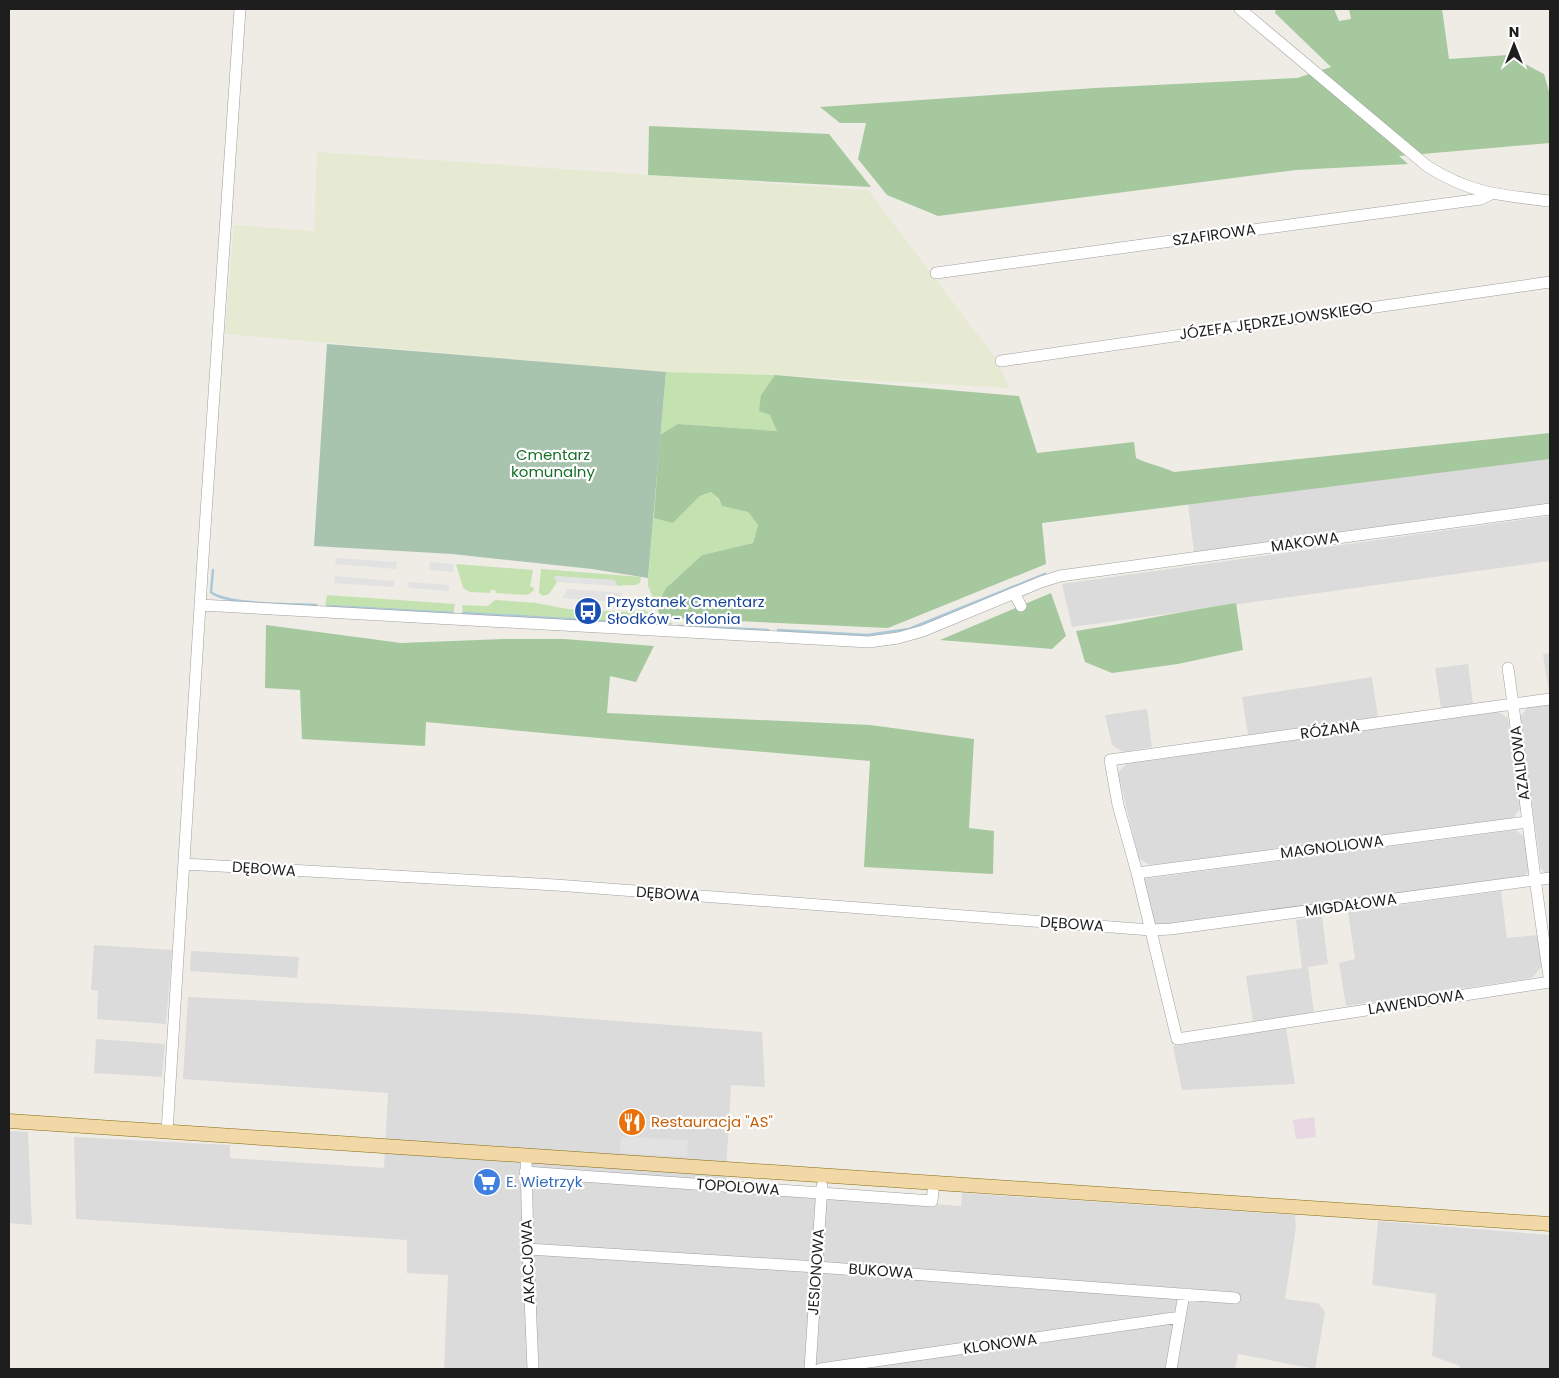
<svg xmlns="http://www.w3.org/2000/svg" width="1559" height="1378" viewBox="0 0 1559 1378" font-family="Poppins,sans-serif">
<style>
.residential{fill:#dcdbdb}
.industrial{fill:#e6d7e2}
.farmland{fill:#e6ead2}
.grass{fill:#c4e2b0}
.forest{fill:#a6c89e}
.cemetery{fill:#a8c4af}
.parking{fill:#e2e2e2}
.lines{fill:none;stroke-linecap:round;stroke-linejoin:round}
.stream{stroke:#aac8d7;stroke-width:2.5}
.minor-casing{stroke:#9f9f9f;stroke-width:12}
.major-casing{stroke:#876c10;stroke-width:15}
.minor{stroke:#fff;stroke-width:11}
.major{stroke:#f1d8a6;stroke-width:14}
.labels{text-anchor:middle;stroke-width:4.5;stroke-linejoin:round;paint-order:stroke}
.street-label{font-size:15px;fill:#1e1e1e;stroke:#fff}
.park-label{font-size:15px;fill:#177028;stroke:#fff}
.transit-label{font-size:15px;fill:#164399;stroke:#fff;text-anchor:start}
.food-label{font-size:15px;fill:#c56008;stroke:#fff;text-anchor:start}
.shop-label{font-size:15px;fill:#366cbe;stroke:#fff;text-anchor:start}
</style>
<rect width="100%" height="100%" fill="#eeece5"/>
<path class="residential" d="M1549,459l1,44 -356,49 -6,-48z
M1550,516v45l-478,66 -10,-43z
M1550,653v40h-1l-6,-39z
M1468,664l5,40 -32,4 -6,-40z
M1372,677l6,40 -130,18 -6,-38z
M1550,705v168l-3,1 -6,-5 -21,-151 7,-10z
M1147,709l5,38 -29,5 -11,-7 -7,-30z
M1498,712l10,6 13,90 -8,10 -363,47 -11,-6 -21,-86 8,-9z
M1515,830l10,7 4,34 -5,5 -369,51 -12,-48z
M1501,891l6,47 31,-3 4,31 -10,12 -186,28 -7,-43 16,-4 -7,-47z
M1322,916l6,48 -20,3 6,46 -61,8 -7,-45 56,-8 -6,-48z
M94,945l78,5 -6,74 -69,-5 1,-28 -7,-1z
M191,951l108,6 -2,21 -107,-7z
M188,997l325,16 249,19 3,55 -34,-2 -6,105 236,16 1,-13 333,22 1,12 -11,72 33,4 7,9 -10,57 -77,-15 -3,15h-791l4,-94 -41,-2v-33l-331,-21 -2,-82 156,8v13l154,10 4,-75 -205,-14z
M1286,1028l9,56 -113,6 -9,-44z
M96,1039l69,5 -3,33 -68,-4z
M9,1131l19,1 4,93 -23,-2z
M1378,1221l172,14v134h-90v-3l-28,-10 4,-62 -64,-9z"/>
<path class="industrial" d="M1314,1117l2,20 -20,2 -3,-19z"/>
<path class="farmland" d="M317,152l551,38 128,169 13,29 -234,-13 -109,-3 -441,-38 9,-109 80,6z"/>
<path class="grass" d="M666,372l109,3 -14,20 17,36 -100,-7 -5,99 27,-27 11,-4 8,8 3,6 26,6 10,13 -5,18 -51,12 -32,29 -10,16 -2,9 -10,-23v-6z
M456,564l77,6 -3,17h3l1,3 -6,5 -32,-2 -1,-3h-4l-1,3 -20,-1 -7,-4z
M541,569l100,8 -1,6c-7,4 -15,1 -22,3l-4,-6 -60,-4 3,6 -8,12 -6,2 -4,-3v-3z
M327,595l128,9 -2,10 -128,-7z
M495,600l41,3 32,6 16,1v3l8,1 1,-4 26,2 26,-2 15,11 13,2 -3,4 -207,-13 -1,-9 26,1z"/>
<path class="forest" d="M1276,9h58l5,12 12,-2 -2,-10h93l7,50 59,-4 36,19 6,21v48l-151,13 9,8 -112,6 -358,46 -51,-21 -29,-36 8,-36h-26l-20,-16 275,-19 202,-10 34,-11 -56,-54z
M649,126l180,8 42,53 -223,-12z
M775,375l244,21 18,57 97,-11 2,16c12,6 25,8 38,14l376,-39v26l-508,64 4,41 -158,64 -215,-10 -14,-4 -1,-5 2,-9 6,-12 36,-33 51,-12 5,-18 -10,-13 -26,-6 -3,-7 -8,-7 -11,4 -27,27 -19,-5 6,-83 18,-11 99,7 -7,-16 -11,-4 2,-16z
M1051,593l15,43 -14,13 -112,-9z
M1236,603l7,47 -65,14 -66,9 -27,-11 -9,-31c54,-8 106,-20 160,-28z
M266,625l135,18 103,-4h60l90,7 -18,36 -26,-6 -3,37 263,12 104,14 -5,89 25,3 -1,43 -129,-7 6,-106 -294,-25 -150,-14 -1,24 -123,-7 -2,-49 -35,-2z"/>
<path class="cemetery" d="M327,344l339,28 -18,206 -56,-9 -140,-15 -138,-8z"/>
<path class="parking" d="M336,558l61,4 -1,7 -61,-5z
M430,562l24,2 -1,8 -24,-2z
M335,576l60,5 -1,6 -60,-4z
M554,576l60,4 4,6 -61,-4z
M409,582l40,3v6l-41,-3z
M568,589l55,4 -6,9 -55,-4z
M621,1137l67,3 -1,17 -67,-4z"/>
<g class="lines">
<path class="stream" d="M213,570l-2,22c14,13 83,12 105,13
M328,606l125,7
M463,613l206,12
M679,626l89,4
M778,630l89,5 42,-6 136,-55"/>
<g class="minor-casing">
<path id="minor" d="M1240,9l187,157c44,28 73,29 123,35
M936,273l545,-74 10,-5
M1001,361l549,-79
M1014,593l7,13
M200,605l669,37 29,-4 25,-7 118,-49 19,-6 490,-67
M1508,668c15,104 25,210 42,314l-373,57 -40,-166 -19,-68 -8,-45 403,-56 37,-5
M184,864l372,21 595,45 20,-1 379,-51
M1137,873l390,-51
M167,1132l36,-574 37,-549
M526,1156l2,93 5,120
M525,1172l407,29 2,-19
M528,1249l289,18 418,31
M810,1369l12,-183
M820,1369l360,-52
M1171,1369l13,-75"/>
</g>
<g class="major-casing">
<path id="major" d="M9,1121l1541,103"/>
</g>
<use href="#minor" class="minor"/>
<use href="#major" class="major"/>
</g>
<defs>
<g id="bus-disc" transform="scale(1.4375)"><circle r="9.5" fill="#1a4fb4" stroke="#fff"/><path d="M-5-6H5V4H4V6H2V4H-2V6H-4V4H-5ZM-3.5-4V0h7V-4ZM-3.5 1.2v1.5H-2V1.2ZM2 1.2v1.5H3.5V1.2Z" fill="#fff"/></g>
<g id="restaurant-disc" transform="scale(1.4375)"><circle r="9.5" fill="#e8710a" stroke="#fff"/><path d="M-5-6h1v4h1v-4h1v4h1v-4h1v5L-1.5 .5V6h-2V.5L-5-1ZM5-6V6H3V1.5H1.5Q1.5-4 5-6Z" fill="#fff"/></g>
<g id="supermarket-disc" transform="scale(1.4375)"><circle r="9.5" fill="#3f7fe0" stroke="#fff"/><path d="M-6-5.5h2.5l.6 2H6L4.5 2H-2.5L-4.4-4H-6ZM-1.5 3.2a1.3 1.3 0 1 0 .1 0ZM3 3.2a1.3 1.3 0 1 0 .1 0Z" fill="#fff"/></g>
</defs>
<g fill-rule="evenodd">
<use href="#bus-disc" x="588" y="611"/>
<use href="#restaurant-disc" x="632" y="1122"/>
<use href="#supermarket-disc" x="487" y="1182"/>
</g>
<g class="labels">
<g class="street-label">
<text transform="translate(1214 235) rotate(-8)" y="5">SZAFIROWA</text>
<text transform="translate(1276 321) rotate(-8)" y="5">JÓZEFA JĘDRZEJOWSKIEGO</text>
<text transform="translate(1305 542) rotate(-8)" y="5">MAKOWA</text>
<text transform="translate(1330 730) rotate(-8)" y="5">RÓŻANA</text>
<text transform="translate(1520 763) rotate(-97)" y="5">AZALIOWA</text>
<text transform="translate(1332 847) rotate(-7)" y="5">MAGNOLIOWA</text>
<text transform="translate(264 869) rotate(4)" y="5">DĘBOWA</text>
<text transform="translate(668 894) rotate(4)" y="5">DĘBOWA</text>
<text transform="translate(1351 905) rotate(-8)" y="5">MIGDAŁOWA</text>
<text transform="translate(1072 924) rotate(4)" y="5">DĘBOWA</text>
<text transform="translate(1416 1002) rotate(-9)" y="5">LAWENDOWA</text>
<text transform="translate(738 1187) rotate(4)" y="5">TOPOLOWA</text>
<text transform="translate(528 1262) rotate(-92)" y="5">AKACJOWA</text>
<text transform="translate(881 1271) rotate(4)" y="5">BUKOWA</text>
<text transform="translate(816 1272) rotate(-86)" y="5">JESIONOWA</text>
<text transform="translate(1000 1344) rotate(-8)" y="5">KLONOWA</text>
</g>
<g class="park-label">
<text x="553" y="460">Cmentarz<tspan x="553" dy="17">komunalny</tspan></text>
</g>
<g class="transit-label">
<text x="607" y="607">Przystanek Cmentarz<tspan x="607" dy="17">Słodków - Kolonia</tspan></text>
</g>
<g class="food-label">
<text x="651" y="1127">Restauracja "AS"</text>
</g>
<g class="shop-label">
<text x="506" y="1187">E. Wietrzyk</text>
</g>
</g>
<rect width="1559" height="1378" fill="none" stroke="#1e1e1e" stroke-width="20"/>
<g transform="translate(1514 45)" stroke="#ffffff" stroke-width="4" paint-order="stroke">
<path d="M0-4L9 19L0 12L-9 19Z" fill="#1e1e1e"/>
<text y="-8" font-size="14" font-weight="bold" text-anchor="middle" fill="#1e1e1e">N</text>
</g>
</svg>
